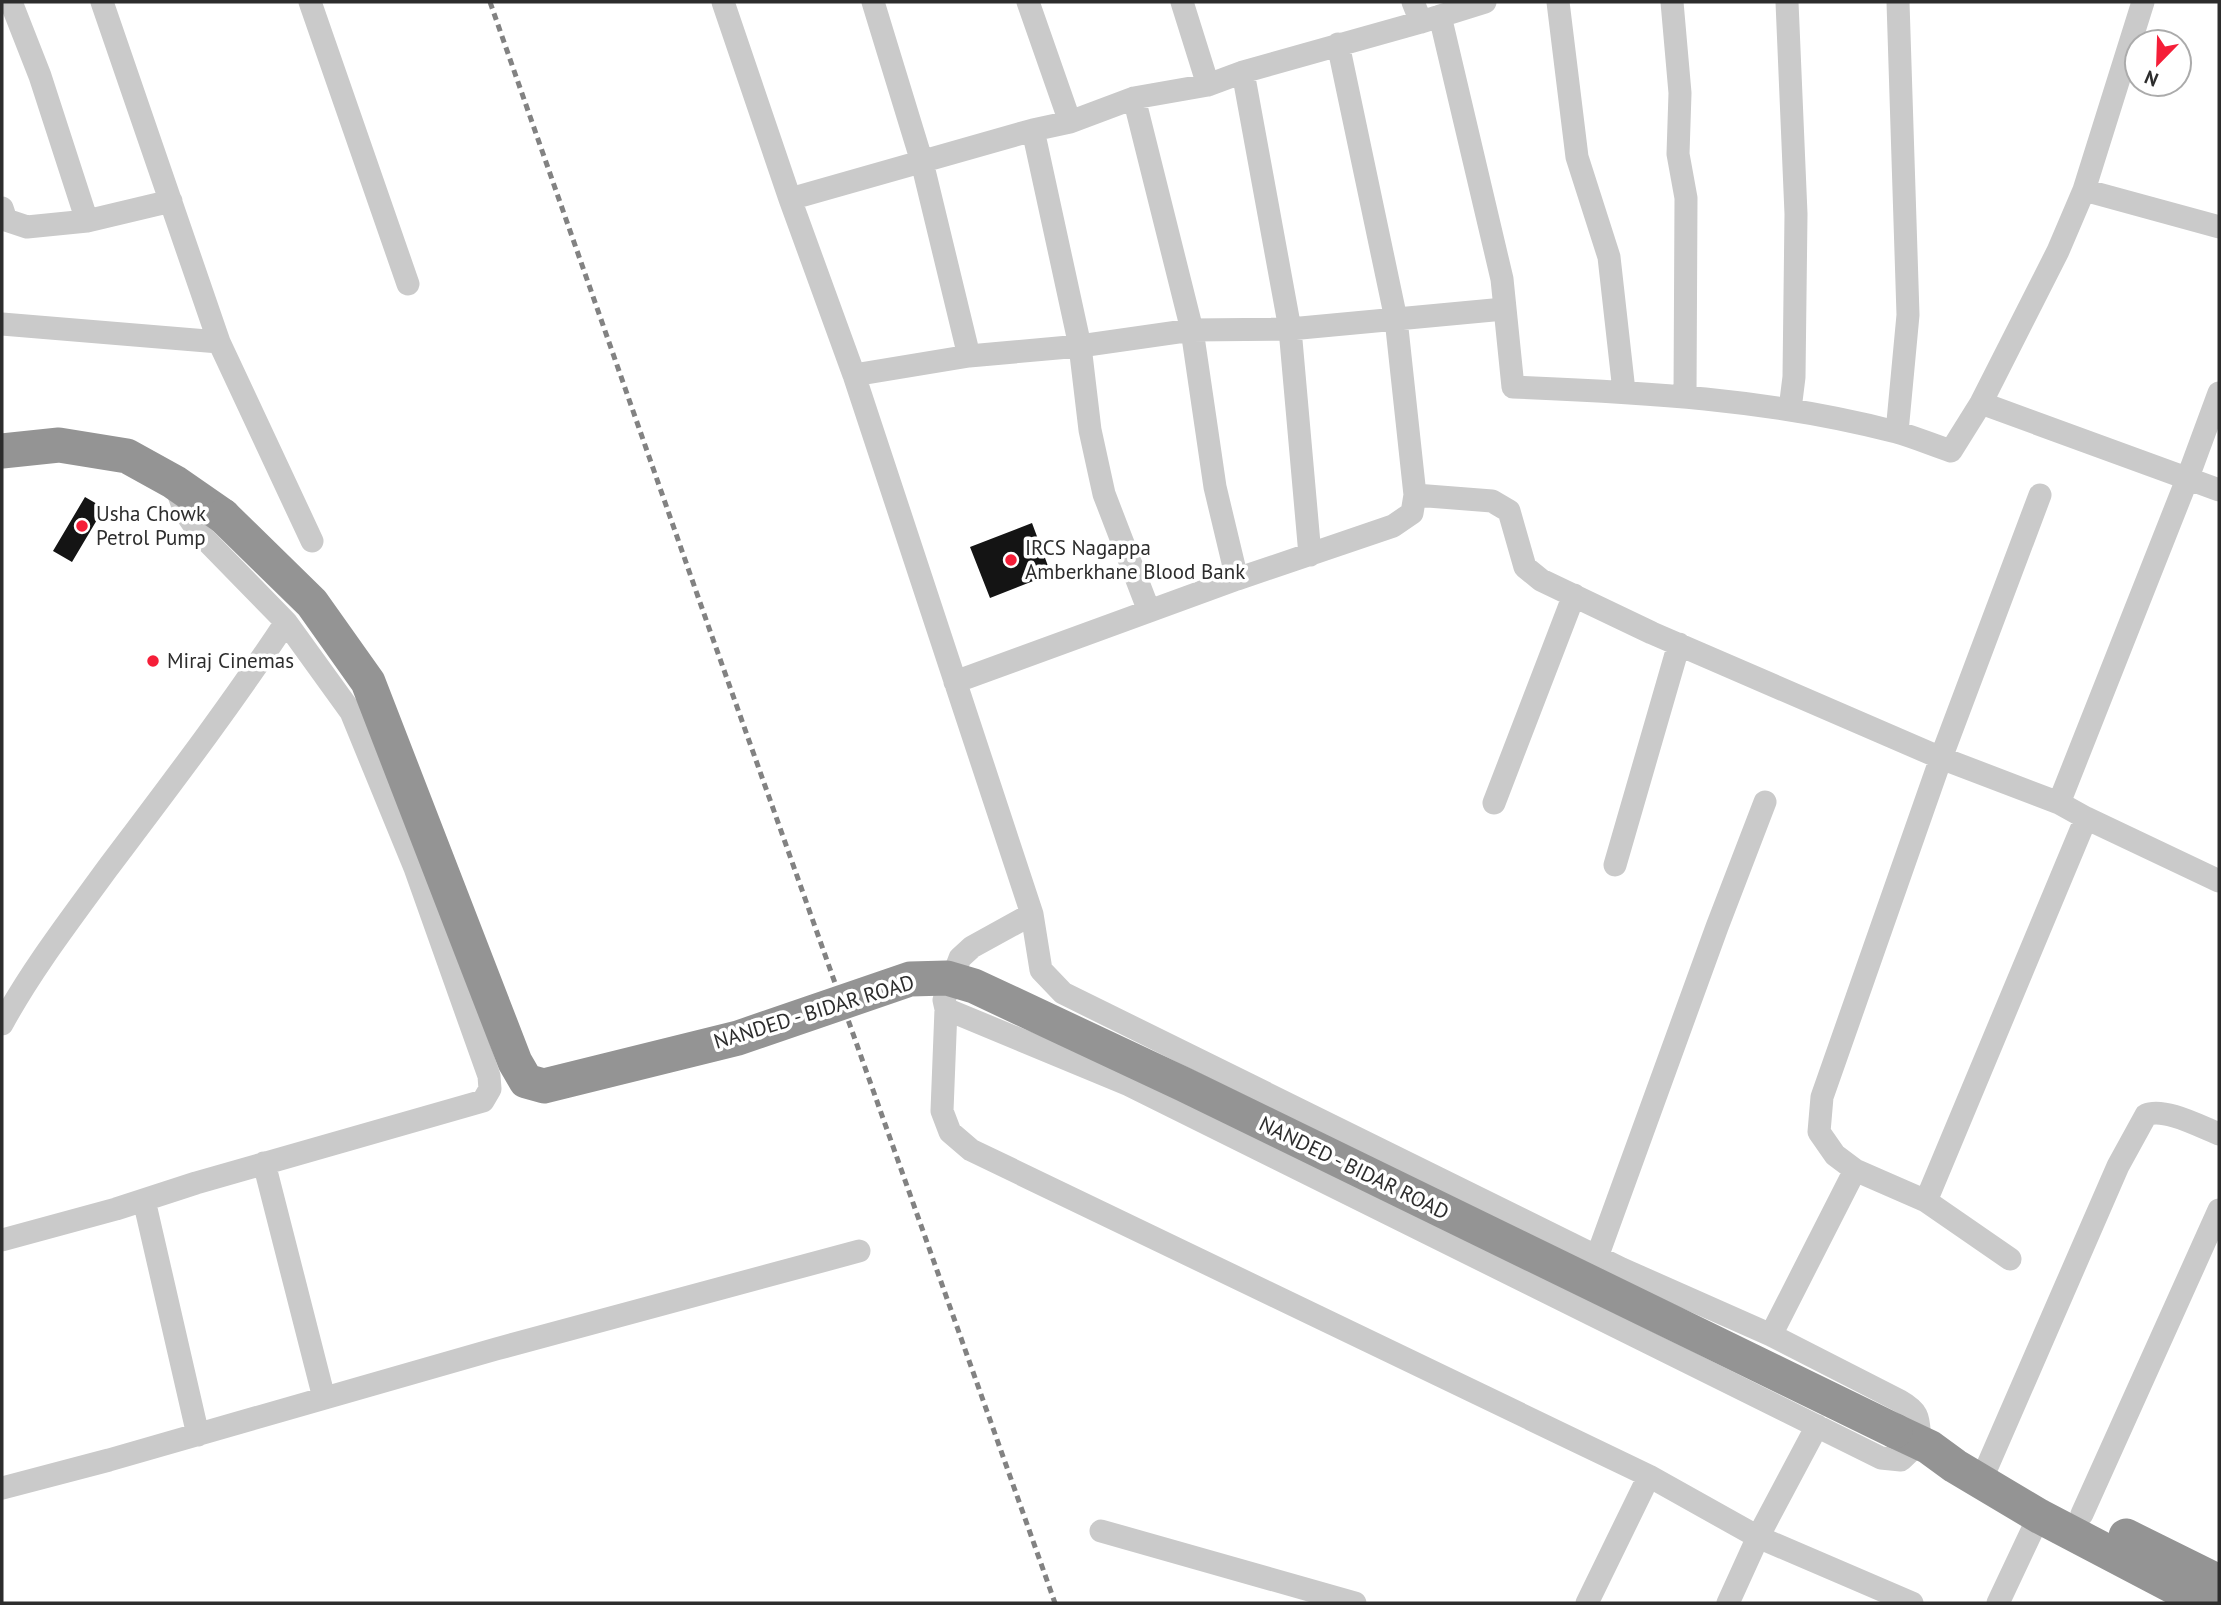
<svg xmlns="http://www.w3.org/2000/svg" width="2221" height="1605" viewBox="0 0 2221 1605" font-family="'PT Sans',sans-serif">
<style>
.building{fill:#141414}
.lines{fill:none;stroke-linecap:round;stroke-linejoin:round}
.minor{stroke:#cacaca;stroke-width:23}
.highway{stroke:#949494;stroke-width:35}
.rail{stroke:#828282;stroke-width:5;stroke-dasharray:7 5;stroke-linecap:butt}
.highway-bridge{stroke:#949494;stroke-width:35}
.poi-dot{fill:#f51e38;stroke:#fff;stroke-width:2.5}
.labels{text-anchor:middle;stroke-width:7;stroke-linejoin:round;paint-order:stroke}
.poi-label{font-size:21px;fill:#2d2d2d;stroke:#fff;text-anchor:start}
.street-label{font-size:21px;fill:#2d2d2d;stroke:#fff}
</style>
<rect width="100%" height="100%" fill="#fff"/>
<path class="building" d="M85,497l19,11 -32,54 -19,-11z
M1032,523l19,51 -61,24 -20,-51z"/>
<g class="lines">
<path class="minor" d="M11,2l29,74 47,145
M102,2l117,340 93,199
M310,2l98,282
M723,2l67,197 64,176 178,539 9,56 22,23 559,276 149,66 129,66c21,12 18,18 20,41l-19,18 -20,-2 -752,-373 -183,-76 -2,-9 16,-42 12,-11 60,-33
M873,2l49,160 47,194
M1028,2l42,120
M1182,2l26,83
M1413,2l8,20
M1558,2l19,155 32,100 15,134
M1672,2l8,91 -2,61 8,44 -1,198
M1787,2l9,212 -2,163 -4,32
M1440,16l62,263 11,108c128,5 257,12 383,45 18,5 37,13 55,19l30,-48 77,-152 26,-61 59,-188
M1243,72l47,257 20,226
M1134,98l58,232 23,157 22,92
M1033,130l47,216 10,84 14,64 45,117
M2084,190l135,37
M790,199l243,-69 37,-8 64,-24 74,-13 35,-13 178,-50 64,-20
M2,208l4,12 21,7 60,-6 84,-20
M2,324l217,18
M854,375l115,-19 111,-10 112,-16 98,-1 214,-20
M1981,403l238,87
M1897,432l11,-117 -10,-313
M1415,495l77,6 17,10 16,56 16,13 111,53 289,125 118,45 27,15 133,63
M955,682l282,-103 156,-53 19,-13 3,-18 -19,-176 -58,-275
M1494,803l80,-208
M2059,803l129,-326 31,-84
M1615,865l64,-221
M946,1009l-4,102 8,21 21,18 678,326 109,61 154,66
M2,1024c30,-55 68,-104 105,-155 61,-81 123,-162 179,-247
M264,1163l60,235
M144,1200l54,235
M1926,1201l160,-383
M2,1240l114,-31 80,-26 287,-82 7,-12 -1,-13 -74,-208 -64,-156 -65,-90 -86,-88 -15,-22 -10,-28
M1597,1257l120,-330 48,-125
M2010,1259l-84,-58 -71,-31 -20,-15 -16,-23 3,-35 119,-339 99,-263
M1771,1335l84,-165
M1987,1467l131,-301 28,-51c18,-8 55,12 73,19
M2,1488l107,-28 387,-111 363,-98
M2082,1514l137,-304
M1101,1531l254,72
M1587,1603l62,-127
M1728,1603l30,-66 59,-111
M1998,1603l41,-87"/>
<path class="highway" d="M2,451l57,-6 68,11 47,26 49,34
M1895,1431l34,16 26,19 84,50 166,87
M2126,1536l93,46"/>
<path class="rail" d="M490,2l213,609 352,992"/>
<path class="highway-bridge" d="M223,516l89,87 56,79 147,380 11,19 18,5 194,-48 172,-59 37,-1 27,8 209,98 712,347"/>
</g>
<g class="poi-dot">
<circle cx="82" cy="526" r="7"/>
<circle cx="1011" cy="560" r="7"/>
<circle cx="153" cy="661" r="7"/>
</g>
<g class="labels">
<g class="poi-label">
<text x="96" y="521">Usha Chowk<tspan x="96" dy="24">Petrol Pump</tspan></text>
<text x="1025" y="555">IRCS Nagappa<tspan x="1025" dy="24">Amberkhane Blood Bank</tspan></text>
<text x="167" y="668">Miraj Cinemas</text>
</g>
<g class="street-label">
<text transform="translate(814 1012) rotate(-17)" y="7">NANDED - BIDAR ROAD</text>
<text transform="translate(1354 1168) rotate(26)" y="7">NANDED - BIDAR ROAD</text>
</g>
</g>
<rect width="2221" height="1605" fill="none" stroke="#2d2d2d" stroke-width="7"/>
<g transform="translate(2158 63) rotate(203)"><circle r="33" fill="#ffffff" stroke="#ababab" stroke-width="2"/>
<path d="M0-5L12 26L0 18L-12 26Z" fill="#f51e38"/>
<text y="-10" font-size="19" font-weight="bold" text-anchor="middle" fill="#2d2d2d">N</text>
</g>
</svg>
